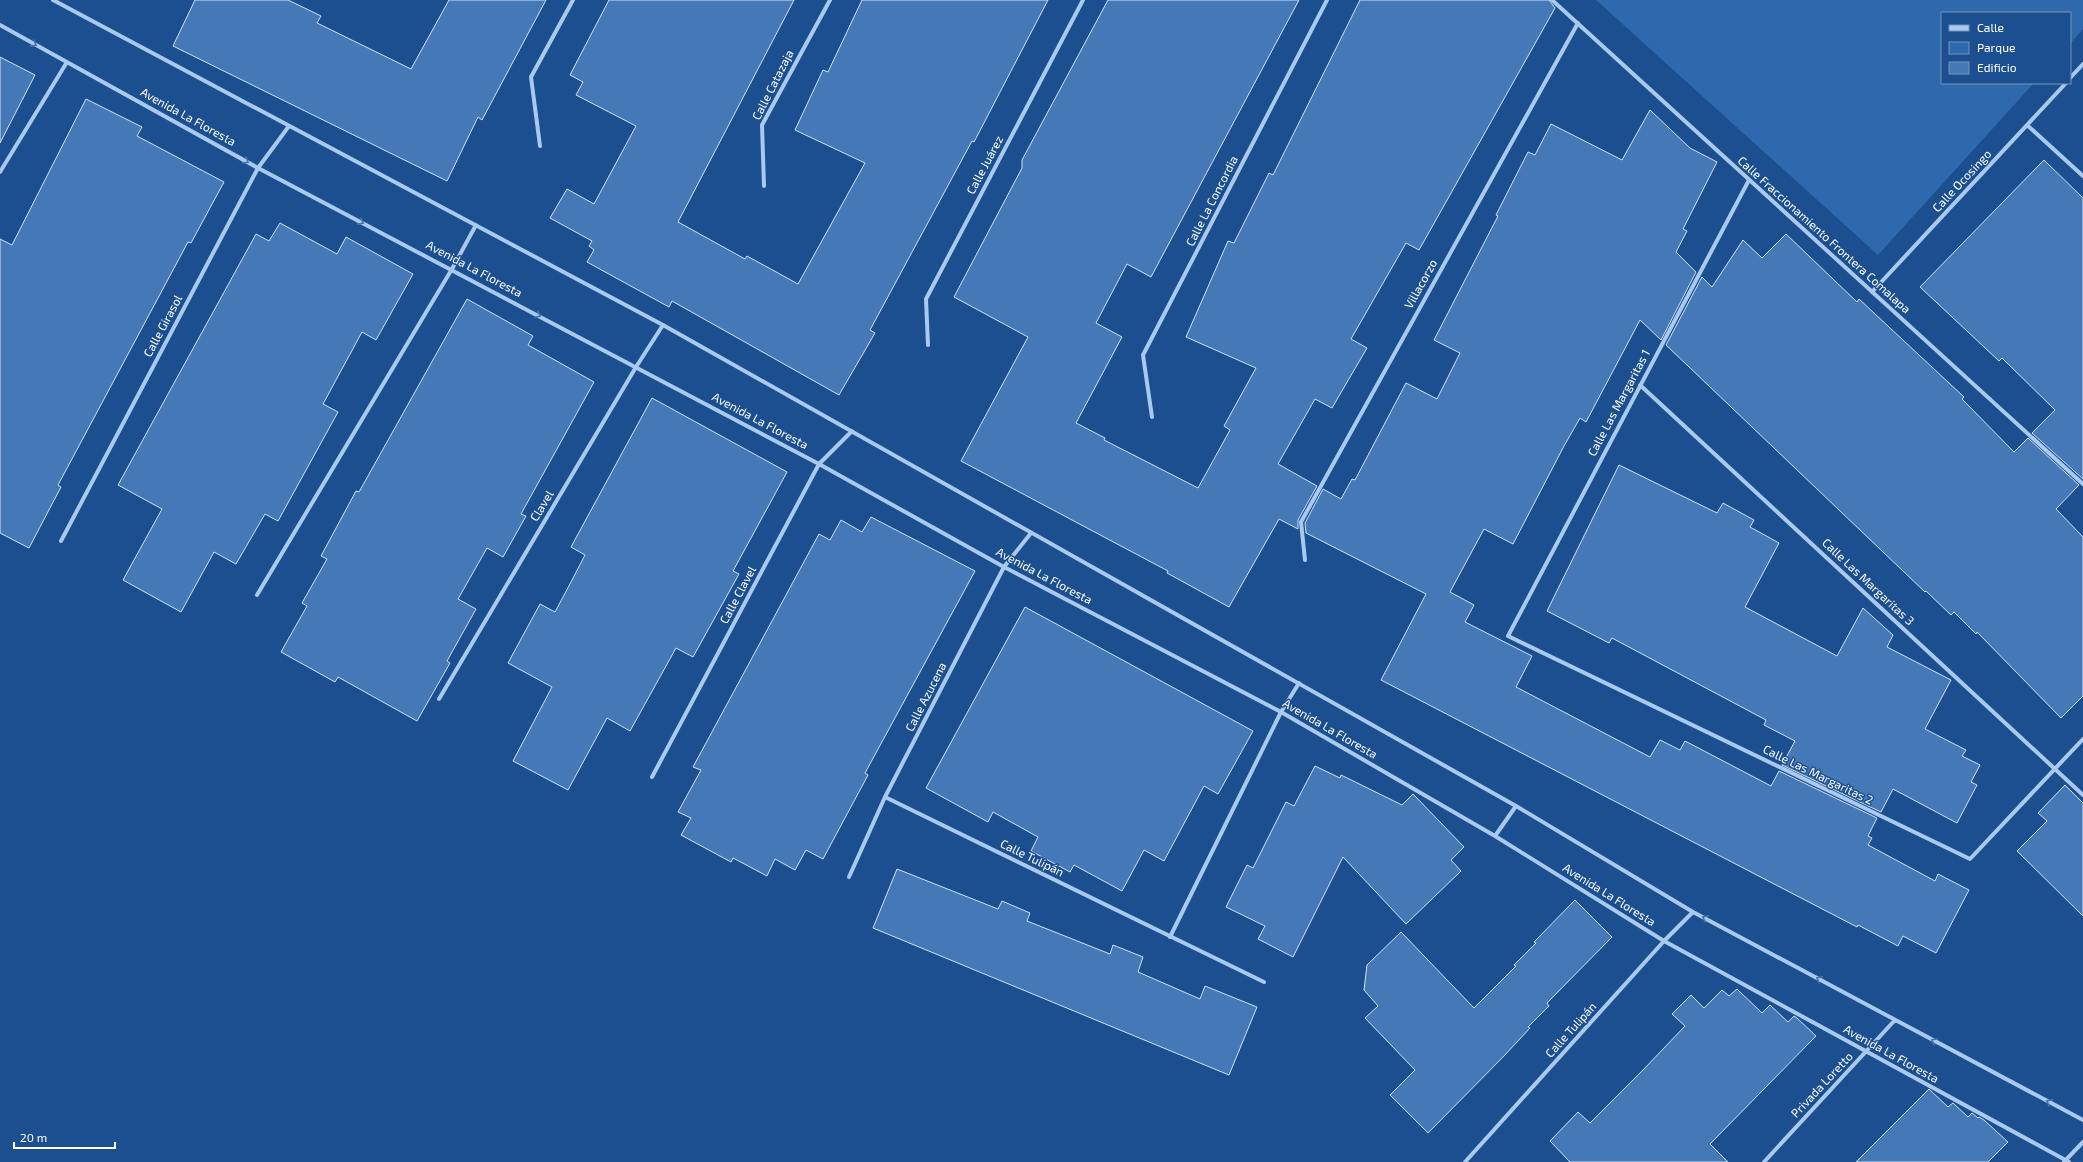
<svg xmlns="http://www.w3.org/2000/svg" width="2083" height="1162" viewBox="0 0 2083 1162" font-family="'Exo 2',sans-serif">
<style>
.green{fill:#2e69ad}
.building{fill:#4478b7;stroke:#cfe3fa}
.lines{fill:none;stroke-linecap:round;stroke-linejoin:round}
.minor{stroke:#a9c9ee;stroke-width:4}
.oneway{stroke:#4674ac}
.labels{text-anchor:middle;stroke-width:3;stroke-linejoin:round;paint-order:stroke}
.street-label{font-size:12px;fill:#fff;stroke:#1b4f8f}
</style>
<rect width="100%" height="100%" fill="#1b4f8f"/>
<path class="green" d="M1596,0h487v29l-13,15v-31h-128v70h92l-156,172z"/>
<path class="building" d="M195,0h93l33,16 -4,7 94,46 38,-69h97l-64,120 -4,-3 -31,64 -274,-135z
M609,0h185l-116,222 67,37 2,-3 51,28 67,-121 -70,-33 28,-60 5,2 34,-72h186l-74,142 -2,-1 -102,189 5,3 -36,62 -167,-94 -3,6 -82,-45 7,-12 -5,-4 3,-5 -42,-23 17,-29 27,15 42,-78 -60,-31 7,-13 -13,-7z
M1108,0h191l-148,277 -24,-13 -31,59 26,14 -46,86 29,15 -1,2 94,48 32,-58 -6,-4 32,-58 -70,-31 42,-96 6,2 35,-70 4,2 87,-175h189l6,8 -136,242 -13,-7 -55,96 16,9 -35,60 -17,-9 -37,65 39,22 -19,34v9l-19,-10 -50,88 -62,-34 1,-2 -207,-110 67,-124 -74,-40 68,-129v-8z
M0,57l35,18 -35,68z
M86,99l56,28 -5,9 87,46 -33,61 -3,-1 -130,243 3,2 -32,61 -29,-15v-294l12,6z
M1650,110l40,38 27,14 -34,67 4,2 -11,21 20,20 -35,68 -21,-20 -54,102 -6,-4 -16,28 -51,98 -29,-15 -34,63 24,13 -9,17 67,34 -16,31 134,70 10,-17 20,10 5,-9 86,45 8,-15 98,47 -9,18 4,2 -4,7 67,36 3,-7 31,16 -33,63 -33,-17 -5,10 -40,-21 -1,2 -476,-247 45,-86 -120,-61 -1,-10 18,-34 18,10 11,-20 3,1 51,-97 31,16 23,-46 -26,-13 64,-124 -2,-1 32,-63 7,3 16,-31 71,36z
M2044,160l39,38v281l-51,-46 23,-23 -53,-52 -3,3 -79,-74z
M280,223l57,31 9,-17 67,37 -37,66 -14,-8 -39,72 15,8 -60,109 -13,-7 -29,50 -22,-12 -33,60 -58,-32 39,-71 -44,-24 138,-251 13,7z
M1786,234l71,68 2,-3 105,98 -2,2 52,53 14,-14 51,47 -23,24 27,28v159l-22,22 -84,-86 -1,2 -22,-22 -3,3 -25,-24 -1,1 -259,-247 36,-68 10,10 31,-47 19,18z
M467,299l66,37 -5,9 66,37 -73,132 5,2 -23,41 -16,-9 -29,51 18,10 -29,52 3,2 -33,58 -79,-44 -3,5 -54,-30 26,-46 -5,-3 25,-44 -6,-3 35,-65 3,1z
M652,398l135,74 -54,99 6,3 -46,83 -17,-9 -46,83 -23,-13 -39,72 -55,-29 39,-74 -44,-24 32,-59 15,8 16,-30 14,-27 -14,-8z
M1619,465l98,48 6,-10 31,17 -4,7 29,16 -34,64 92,49 26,-48 30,27 -6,12 64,33 -26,49 41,21 -4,6 18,9 -9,17 6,3 -20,38 -64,-34 -12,23 -99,-47 13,-24 -31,-16 2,-5 -154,-82 -3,5 -62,-32z
M871,517l104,54 -110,202 3,2 -45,84 -17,-9 -11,20 -20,-11 -8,17 -34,-18 -2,4 -50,-27 10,-17 -13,-6 23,-42 -8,-3 126,-233 11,6 11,-20 21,12z
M1025,607l228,124 -35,63 -14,-8 -40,75 -20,-11 -22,41 -48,-26 -4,7 -39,-21 7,-14 -45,-25 -5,10 -62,-34z
M1315,766l25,12 1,-3 61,30 11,-11 51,53 -13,13 10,11 -55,53 -63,-67 -50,100 -35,-18 7,-13 -39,-19 21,-42 6,3 33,-66 8,4z
M2065,785l18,18v113l-66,-65 30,-30 -9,-8z
M897,869l101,40 4,-8 28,12 -3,8 83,33 3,-9 30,12 -5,15 62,27 5,-13 52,21 -28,68 -356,-147z
M1575,900l37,37 -65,66 2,3 -21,21 2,1 -27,29 -75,76 -38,-38 25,-25 -50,-52 13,-12 -14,-16 3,-25 34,-33 73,76 42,-42 -2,-1 22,-22 -2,-1z
M1737,989l25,24 8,-8 18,17 6,-6 3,2 19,18 -106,108 18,18h-158l-20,-21 28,-29 12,11 53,-53 42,-44 -13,-12 19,-19 13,13 18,-18 7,6z
M1929,1089l19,18 5,-4 15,14 4,-4 6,5 1,-1 5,3 24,22 -20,20h-132z"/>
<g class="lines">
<path class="minor" d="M53,0l610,325 853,481 177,106 390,208
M1552,0l531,484
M0,25l258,143 561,296 185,103 277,145 214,124 169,105 405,221
M2070,78l13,-14
M2027,125l56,51
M540,146l-9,-69 42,-77
M0,172l67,-110
M1749,180l-241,456 462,223 113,-120
M764,186l-2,-61 68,-125
M1872,292l194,-209
M928,345l-2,-46 157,-299
M1640,385l443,410
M1152,417l-9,-62 184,-355
M61,541l197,-373 31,-42
M1305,560l-4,-38 277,-499
M257,595l195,-326 24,-44
M439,699l197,-332 27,-42
M652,777l167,-313 33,-33
M885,797l379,185
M1495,836l21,-30
M849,877l36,-80 119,-230 27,-34
M1170,937l111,-225 18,-29
M1465,1162l199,-221 29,-29
M1764,1162l131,-142
M2064,1162l19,-20"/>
</g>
<defs><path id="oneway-chevron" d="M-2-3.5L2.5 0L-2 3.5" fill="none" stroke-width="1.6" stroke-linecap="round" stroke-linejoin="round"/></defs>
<g class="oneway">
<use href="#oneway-chevron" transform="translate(34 44) rotate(29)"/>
<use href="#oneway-chevron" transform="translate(246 161) rotate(29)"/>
<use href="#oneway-chevron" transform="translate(361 222) rotate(28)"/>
<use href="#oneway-chevron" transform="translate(538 315) rotate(28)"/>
<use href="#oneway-chevron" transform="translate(1705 918) rotate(-152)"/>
<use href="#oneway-chevron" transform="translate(1819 979) rotate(-152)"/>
<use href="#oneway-chevron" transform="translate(1934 1041) rotate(-152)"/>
<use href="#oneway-chevron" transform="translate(2049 1102) rotate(-152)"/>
</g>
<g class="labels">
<g class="street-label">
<text transform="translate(773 85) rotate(-63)" y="4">Calle Catazaja</text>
<text transform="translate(188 117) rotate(29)" y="4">Avenida La Floresta</text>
<text transform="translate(985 165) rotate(-62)" y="4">Calle Juárez</text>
<text transform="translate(1962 181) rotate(-47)" y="4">Calle Ocosingo</text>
<text transform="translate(1212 201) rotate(-63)" y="4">Calle La Concordia</text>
<text transform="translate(1824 235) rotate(42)" y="4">Calle Fraccionamiento Frontera Comalapa</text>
<text transform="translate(474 269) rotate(28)" y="4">Avenida La Floresta</text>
<text transform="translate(1421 284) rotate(-61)" y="4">Villacorzo</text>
<text transform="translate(163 326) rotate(-62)" y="4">Calle Girasol</text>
<text transform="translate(1619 403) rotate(-62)" y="4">Calle Las Margaritas 1</text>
<text transform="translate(760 421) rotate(28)" y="4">Avenida La Floresta</text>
<text transform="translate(542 506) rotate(-59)" y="4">Clavel</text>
<text transform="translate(1044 576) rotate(28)" y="4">Avenida La Floresta</text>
<text transform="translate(1868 582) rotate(43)" y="4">Calle Las Margaritas 3</text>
<text transform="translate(738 595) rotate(-62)" y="4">Calle Clavel</text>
<text transform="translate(926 697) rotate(-63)" y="4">Calle Azucena</text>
<text transform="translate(1330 729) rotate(30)" y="4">Avenida La Floresta</text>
<text transform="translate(1818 775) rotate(26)" y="4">Calle Las Margaritas 2</text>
<text transform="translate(1032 858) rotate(26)" y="4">Calle Tulipán</text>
<text transform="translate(1609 895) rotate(32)" y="4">Avenida La Floresta</text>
<text transform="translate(1571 1030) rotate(-48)" y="4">Calle Tulipán</text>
<text transform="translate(1891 1054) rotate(29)" y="4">Avenida La Floresta</text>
<text transform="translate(1822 1085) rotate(-47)" y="4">Privada Loretto</text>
</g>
</g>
<rect x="1941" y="12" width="130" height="72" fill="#1b4f8f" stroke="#7695bc"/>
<rect x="1949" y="25" width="20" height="6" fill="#a9c9ee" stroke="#7695bc"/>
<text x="1977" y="32" font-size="12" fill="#ffffff">Calle</text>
<rect x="1949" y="42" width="20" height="12" fill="#2e69ad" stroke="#7695bc"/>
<text x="1977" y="52" font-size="12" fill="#ffffff">Parque</text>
<rect x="1949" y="62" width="20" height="12" fill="#4478b7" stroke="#7695bc"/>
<text x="1977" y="72" font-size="12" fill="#ffffff">Edificio</text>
<path d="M14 1142v6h101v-6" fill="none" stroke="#ffffff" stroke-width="2"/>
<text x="20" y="1142" font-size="12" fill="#ffffff" stroke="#1b4f8f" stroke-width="3" paint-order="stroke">20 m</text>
</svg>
